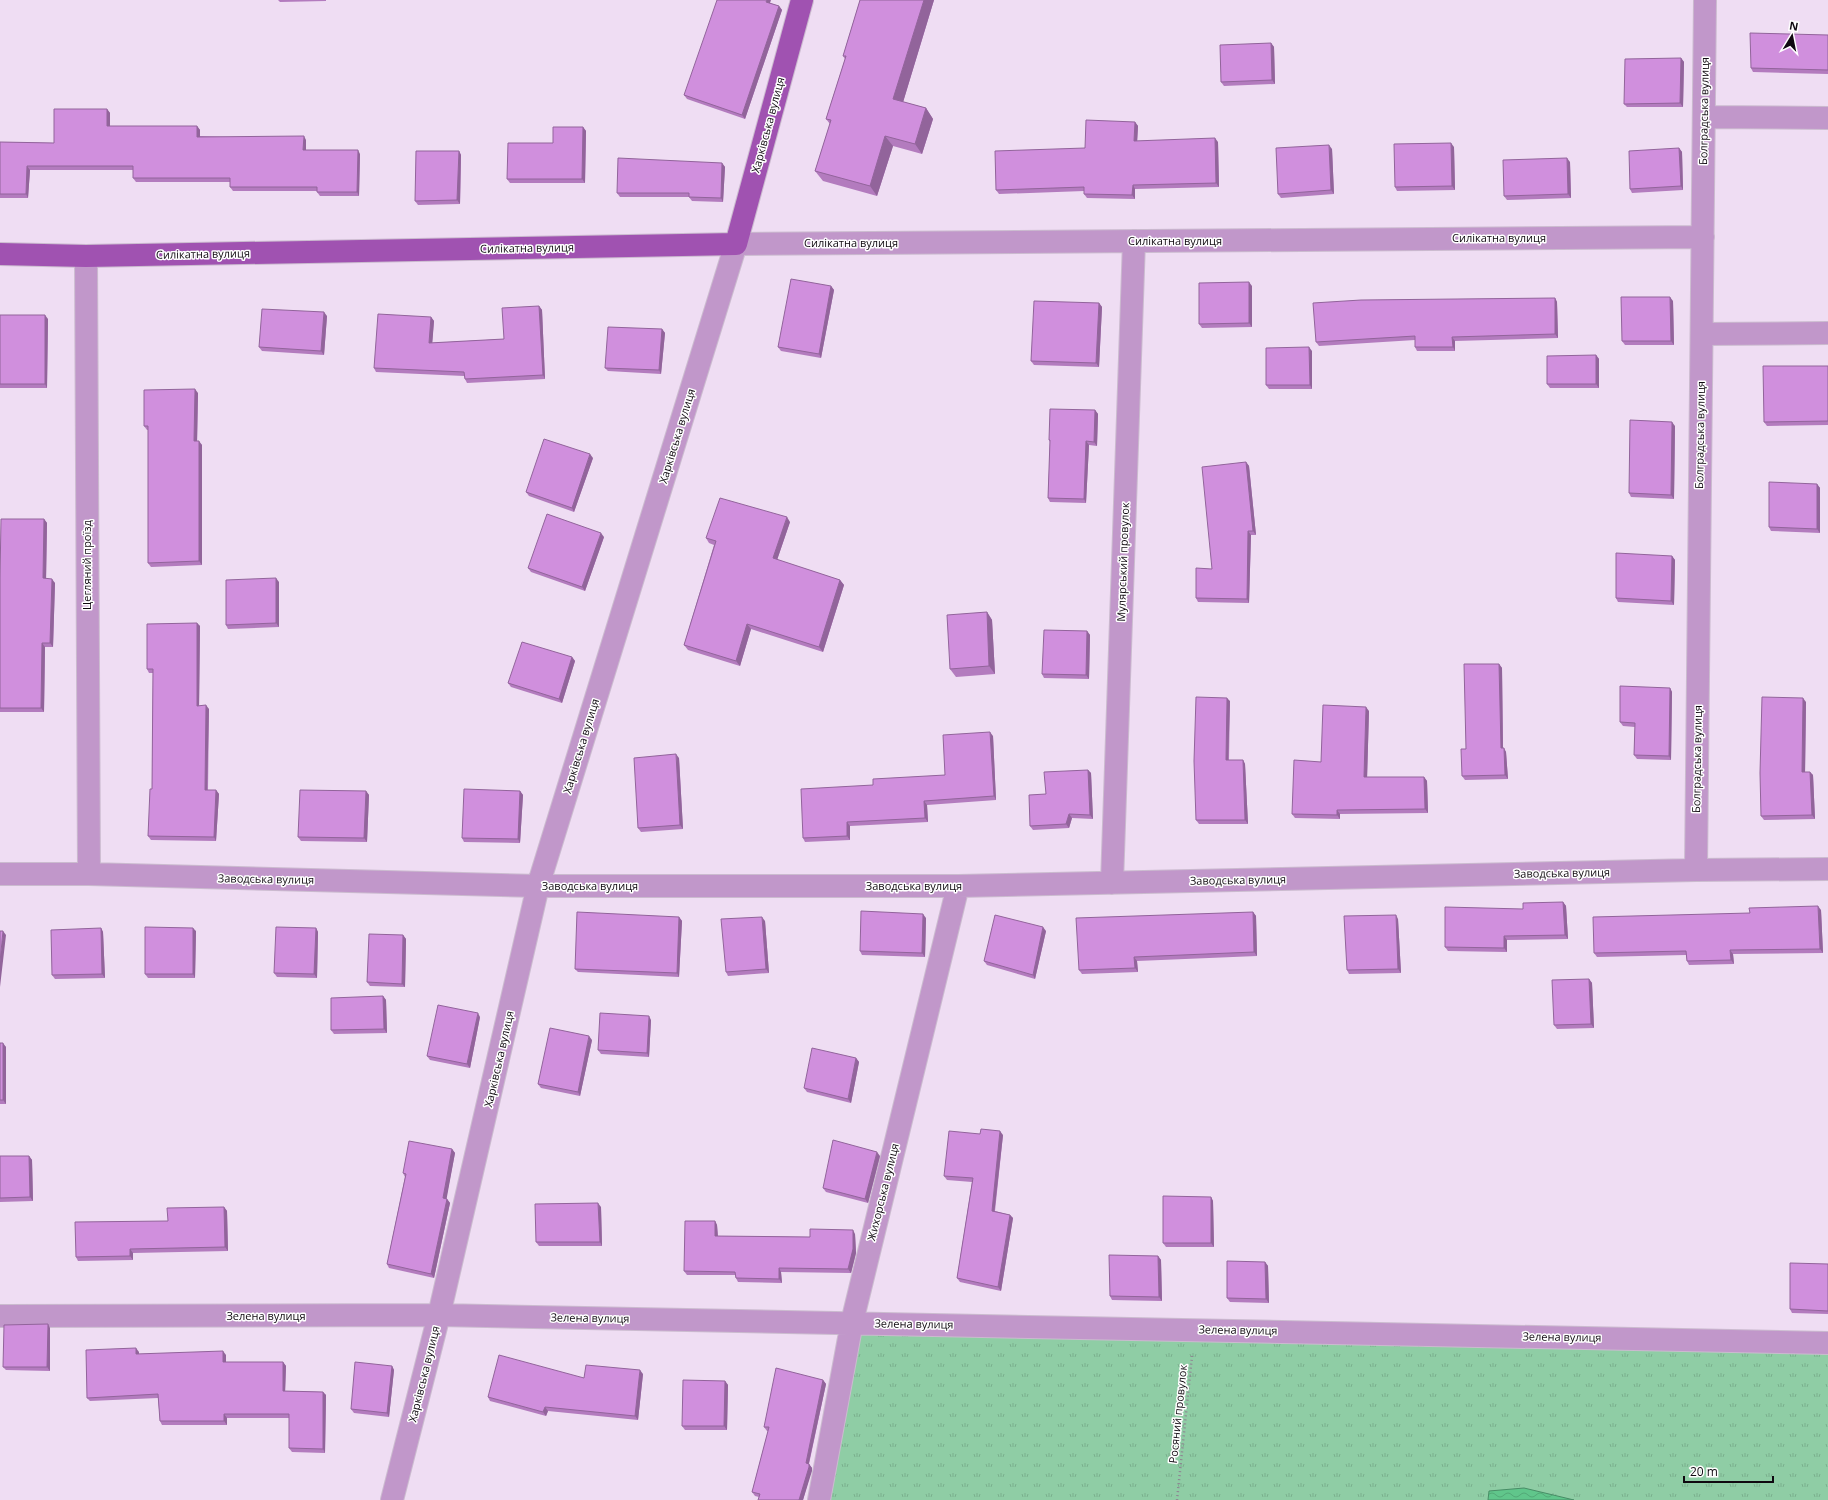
<svg xmlns="http://www.w3.org/2000/svg" width="1828" height="1500" viewBox="0 0 1828 1500" font-family="'Open Sans',sans-serif">
<style>
.grass{fill:url(#grass-tufts)}
.water{fill:url(#water-waves);stroke:#488d66}
.lines{fill:none;stroke-linecap:round;stroke-linejoin:round}
.minor-casing{stroke:#cbbbcf;stroke-width:24}
.major-casing{stroke:#cbbbcf;stroke-width:24}
.path{stroke:#8e8191;stroke-width:2.5;stroke-dasharray:1 3;stroke-linecap:butt}
.minor{stroke:#c197ca;stroke-width:22}
.major{stroke:#a052b1;stroke-width:22}
.wall{fill:#b37bbe}
.shaded-wall{fill:#92649b}
.building{fill:#d08fdd;stroke:#92649b}
.labels{text-anchor:middle;stroke-width:3;stroke-linejoin:round;paint-order:stroke}
.street-label{font-size:11px;fill:#0f0910;stroke:#fff}
</style>
<defs>
<pattern id="grass-tufts" width="24" height="20" patternUnits="userSpaceOnUse"><rect width="24" height="20" fill="#8fcda5"/><path d="M3 7l-1-3M5 7V3M7 7l1-3M15 17l-1-3M17 17v-4M19 17l1-3" fill="none" stroke="#7aaf8d"/></pattern>
<pattern id="water-waves" width="16" height="10" patternUnits="userSpaceOnUse"><rect width="16" height="10" fill="#60c68b"/><path d="M0 5q4-4 8 0t8 0" fill="none" stroke="#52a977"/></pattern>
</defs>
<rect width="100%" height="100%" fill="#efddf3"/>
<path class="grass" d="M852,1322l976,21v157h-1008z"/>
<path class="water" d="M1524,1488l50,12h-86l1,-9z"/>
<g class="lines">
<g class="minor-casing">
<path id="minor" d="M1704,117l124,1
M86,256l3,618
M1702,334l126,-1
M1696,870l9,-870
M0,874h89l449,12h420l738,-16 132,-1
M1112,883l22,-642
M0,1316l439,-1 1389,28
M392,1500l47,-185 99,-429 198,-642 967,-7
M819,1500l33,-178 106,-436"/>
</g>
<g class="major-casing">
<path id="major" d="M0,254l86,2 650,-12 66,-244"/>
</g>
<path class="path" d="M1177,1500l15,-144"/>
<use href="#minor" class="minor"/>
<use href="#major" class="major"/>
</g>
<path class="wall" d="M278,0h48v1l-46,1z
M860,0h74l-31,102 23,6 7,11 -11,35 -29,-8 -16,50 -54,-15 -8,-10 15,-47 -4,-5 19,-60 -2,-3z
M770,3l9,3 3,4 -37,109 -58,-20 -3,-4z
M1828,35v39l-75,-2 -2,-4z
M1271,43l3,4 1,37 -51,2 -3,-4z
M1681,58l3,4 -1,45h-56l-3,-3z
M107,109l3,4v13h87l3,4v6l106,4v10l54,4 -1,42h-39l-3,-4v-1h-84l-3,-4v-5h-94l-3,-4v-8h-103l-2,28h-28v-56l54,1z
M1135,122l3,4 -1,15 81,1 1,45 -84,2v10l-48,-1 -3,-4v-3l-85,3 -3,-4 89,-42z
M583,127l3,4 -1,52h-75l-3,-4 46,-36z
M1454,147l1,43 -58,1 -2,-4z
M1679,148l3,4 1,38 -51,3 -2,-4z
M1332,149l2,45 -53,4 -3,-4z
M459,151l2,4 -1,49 -42,1 -3,-4z
M1570,162l1,36 -64,2 -3,-4z
M722,163l3,4 -2,35 -31,-1 -3,-4h-69l-3,-4z
M831,286l3,4 -13,68 -40,-7 -3,-4z
M1252,286v41l-50,1 -3,-4z
M1555,298l2,4 1,36 -103,3v10h-38l-2,-4v-7l-96,6 -3,-4z
M1673,301l1,44h-49l-3,-4z
M1099,303l3,4 -3,60 -65,-2 -3,-4z
M539,306l3,4 3,69 -78,4 -2,-4 -1,-3 -88,-4 -2,-4 57,-51 3,4 -2,22 72,-4z
M0,315l48,4 -1,69h-47z
M327,316l-3,39 -62,-4 -3,-4z
M662,329l3,4 -4,41 -53,-3 -3,-3z
M1312,351v38h-43l-3,-4z
M1596,355l3,4v29h-49l-3,-4z
M1828,366v59l-61,1 -3,-4z
M198,393l-1,48 5,4v120l-51,2 -3,-4v-133h-1l-3,-4z
M1095,410l3,4 -1,32 -8,-1 -3,58 -36,-1 -2,-4 2,-56 -1,-2z
M1675,426l-1,73 -43,-2 -2,-4z
M593,458l-19,54 -45,-16 -3,-4z
M1246,462l3,4 7,69h-5l-2,68 -51,-1 -2,-4 16,-29z
M1817,484l3,4v45l-49,-2 -2,-4z
M44,519l3,4 -1,56 9,4 -2,64h-8l-1,65h-44v-135z
M790,522l-13,38 63,20 4,5 -21,67 -72,-23 -11,37 -52,-16 -4,-5 30,-100 -5,-2 -3,-5z
M604,537l-19,54 -54,-19 -3,-4z
M1672,556l3,4 -1,45 -56,-3 -2,-4z
M279,582v45l-51,2 -2,-4z
M987,612l5,8 3,54 -39,3 -6,-8z
M197,623l3,3 -1,80 10,3 -1,81h8l3,4 -3,47 -65,-1 -3,-4 4,-47 1,-116h-4l-2,-4z
M1087,631l3,4 -1,44 -45,-1 -2,-4z
M572,657l3,4 -13,42 -51,-16 -3,-4z
M1499,664l3,4 1,80 3,4 2,27 -43,1 -3,-4 4,-27z
M1670,688l2,4 -1,68 -34,-1 -3,-4 1,-28 -12,-1 -3,-4z
M1230,701l-1,59h14l2,4 3,60h-49l-3,-4z
M1806,702l-1,70h5l3,3 2,44 -51,1 -3,-4z
M1369,711l-2,66h57l3,4 1,32 -88,1v5l-45,-1 -3,-4 29,-52z
M993,736l3,64 -69,5 1,17 -78,4v14l-45,2 -2,-4 70,-53 72,-10z
M679,758l4,71 -42,3 -3,-4z
M1088,770l3,3 2,46 -21,-1 -3,10 -36,2 -3,-4 16,-32z
M366,791l3,4 -2,47 -66,-1 -3,-4z
M520,791l3,4 -3,48 -56,-1 -2,-4z
M1563,902l3,4 2,33 -61,1v12l-59,-1 -3,-4 78,-38z
M1821,910l2,43 -90,1 1,10 -45,1 -2,-4 -1,-6 -89,2 -3,-4 156,-40z
M1253,912l3,4 1,40 -120,5 1,11 -56,2 -3,-4z
M679,917l3,4 -3,56 -101,-5 -3,-3z
M926,918l-1,39 -63,-2 -2,-4z
M1398,919l3,54 -52,1 -2,-4z
M765,921l4,52 -41,3 -2,-4z
M101,928l2,4 2,46 -50,1 -3,-4z
M316,928l2,4 -1,46 -40,-1 -3,-4z
M196,931l-1,47h-47l-3,-4z
M1046,931l-11,48 -48,-14 -3,-4z
M403,935l3,4 -1,48 -35,-1 -3,-4z
M1589,979l3,4 2,45 -37,1 -3,-4z
M383,996l3,4 1,33 -53,1 -3,-4z
M480,1017l-10,51 -40,-8 -3,-4z
M651,1020l-2,37 -48,-3 -3,-4z
M592,1040l-12,56 -39,-8 -3,-4z
M0,1043l6,4v57h-6z
M856,1058l3,4 -8,41 -44,-11 -3,-4z
M1003,1135l-8,76 15,4 3,3 -12,73 -41,-9 -3,-4 15,-96 -25,-2 -3,-4z
M452,1149l3,4 -9,46h1l3,4 -16,75 -45,-10 -2,-4 18,-87 -2,-4z
M0,1156h29l3,4 1,41 -33,1z
M880,1156l-12,47 -42,-11 -3,-4z
M1211,1197l2,4 1,46h-48l-3,-4z
M224,1207l3,4 1,40 -95,2v7l-55,1 -2,-4 92,-36z
M601,1207l1,39h-63l-3,-4z
M715,1221l2,4 1,11 92,1 45,-3 1,19 -5,20 -70,-1 1,11 -44,-1 -2,-4 -1,-3h-48l-3,-4z
M1158,1256l3,4 1,41 -50,-1 -2,-4z
M1265,1262l3,4 1,37 -39,-1 -3,-4z
M1828,1264v50l-36,-1 -2,-4z
M50,1328v43l-44,-1 -3,-3z
M139,1352v2l87,1v7h57l3,4 -1,25 38,1 3,3 -1,58 -33,-1 -3,-4v-30h-62v7h-65l-2,-4 -2,-23 -68,3 -3,-3z
M392,1366l2,4 -5,47 -35,-4 -3,-4z
M643,1374l-5,46 -90,-9 -2,5 -56,-15 -2,-4 96,-19z
M823,1380l3,4 -17,80 3,4 -9,32h-45l1,-3 -4,-1 -3,-4 16,-61h-1l-3,-4z
M725,1381l3,4 -1,45h-42l-3,-4z"/>
<path class="shaded-wall" d="M767,0h4l-2,6 -3,-4z
M924,0h10l-33,109 -8,-10z
M779,6l3,4 -37,109 -3,-4z
M1271,43l3,4 1,37 -3,-4z
M1681,58l3,4 -1,45 -3,-4z
M926,108l7,11 -11,35 -7,-10z
M107,109l3,4v17l-3,-4z
M1135,122l3,4 -1,19 -3,-4z
M197,126l3,4v10l-3,-3z
M583,127l3,4 -1,52 -3,-4z
M304,136l2,4v14l-3,-4z
M885,136l8,10 -16,50 -7,-10z
M1215,138l3,4 1,45 -3,-4z
M1451,143l3,4 1,43 -3,-4z
M1329,145l3,4 2,45 -3,-4z
M1679,148l3,4 1,38 -2,-4z
M358,150l2,4 -1,42 -2,-4z
M459,151l2,4 -1,49 -3,-4z
M1567,158l3,4 1,36 -3,-4z
M722,163l3,4 -2,35 -2,-4z
M27,166l3,4 -2,28 -2,-4z
M1133,185l2,4v10l-3,-4z
M1249,282l3,4v41l-3,-4z
M831,286l3,4 -13,68 -2,-4z
M1670,297l3,4 1,44 -3,-4z
M1555,298l2,4 1,36 -3,-4z
M1099,303l3,4 -3,60 -3,-4z
M539,306l3,4 3,69 -2,-4z
M324,312l3,4 -3,39 -3,-4z
M45,315l3,4 -1,69 -2,-4z
M431,317l3,4 -2,26 -3,-4z
M662,329l3,4 -4,41 -2,-4z
M1452,337l3,4v10l-2,-4z
M1309,347l3,4v38l-2,-4z
M1596,355l3,4v29l-3,-4z
M195,389l3,4 -1,52 -3,-4z
M1095,410l3,4 -1,32 -3,-4z
M1672,422l3,4 -1,73 -3,-4z
M199,441l3,4v120l-3,-4z
M1086,441l3,4 -3,58 -2,-4z
M590,454l3,4 -19,54 -2,-4z
M1246,462l3,4 7,69 -3,-4z
M1817,484l3,4v45l-3,-4z
M787,517l3,5 -14,41 -3,-5z
M44,519l3,4 -1,59 -3,-4z
M1248,531l3,4 -2,68 -2,-4z
M601,533l3,4 -19,54 -3,-4z
M1672,556l3,4 -1,45 -3,-4z
M276,578l3,4v45l-3,-4z
M52,579l3,4 -2,64 -3,-4z
M840,580l4,5 -21,67 -4,-5z
M987,612l5,8 3,54 -6,-8z
M197,623l3,3 -1,84 -2,-4z
M747,624l4,5 -11,37 -4,-5z
M1087,631l3,4 -1,44 -3,-4z
M42,643l3,4 -1,65 -3,-4z
M572,657l3,4 -13,42 -3,-4z
M1499,664l3,4 1,84 -2,-4z
M1670,688l2,4 -1,68 -2,-4z
M1227,698l3,3 -2,63 -2,-4z
M1803,698l3,4 -1,74 -3,-4z
M206,705l3,4 -2,85 -2,-4z
M1366,707l3,4 -2,70 -3,-4z
M990,732l3,4 3,64 -2,-4z
M1504,748l2,4 2,27 -3,-4z
M676,754l3,4 4,71 -3,-4z
M1243,760l2,4 3,60 -3,-4z
M1088,770l3,3 2,46 -3,-4z
M1810,772l3,3 2,44 -3,-4z
M1424,777l3,4 1,32 -3,-4z
M216,790l3,4 -3,47 -2,-4z
M366,791l3,4 -2,47 -3,-4z
M520,791l3,4 -3,48 -2,-4z
M924,801l3,4 1,17 -3,-4z
M1337,810l3,4v5l-3,-4z
M1069,814l3,4 -3,10 -3,-4z
M847,822l3,4v14l-3,-4z
M1563,902l3,4 2,33 -3,-4z
M1818,906l3,4 2,43 -3,-4z
M1253,912l3,4 1,40 -3,-4z
M923,914l3,4 -1,39 -3,-4z
M1396,915l2,4 3,54 -3,-4z
M679,917l3,4 -3,56 -2,-4z
M762,917l3,4 4,52 -3,-4z
M1043,927l3,4 -11,48 -2,-4z
M101,928l2,4 2,46 -3,-4z
M193,928l3,3 -1,47 -2,-4z
M316,928l2,4 -1,46 -3,-4z
M3,931l3,4 -6,52v-25z
M403,935l3,4 -1,48 -3,-3z
M1504,936l3,4v12l-3,-4z
M1730,950l3,4 1,10 -3,-4z
M1134,957l3,4 1,11 -3,-4z
M1589,979l3,4 2,45 -3,-4z
M383,996l3,4 1,33 -3,-4z
M478,1013l2,4 -10,51 -3,-4z
M649,1016l2,4 -2,37 -2,-4z
M589,1036l3,4 -12,56 -2,-4z
M3,1043l3,4v57l-3,-4z
M856,1058l3,4 -8,41 -3,-4z
M1000,1131l3,4 -9,80 -2,-4z
M452,1149l3,4 -9,49 -3,-4z
M877,1152l3,4 -12,47 -3,-4z
M29,1156l3,4 1,41 -3,-4z
M1211,1197l2,4 1,46 -3,-4z
M447,1199l3,4 -16,75 -3,-4z
M598,1203l3,4 1,39 -2,-4z
M224,1207l3,4 1,40 -3,-4z
M1010,1215l3,3 -12,73 -3,-4z
M715,1221l2,4 1,14 -3,-3z
M853,1230l2,4 1,19 -5,20 -3,-4z
M130,1249l3,4v7l-3,-4z
M1158,1256l3,4 1,41 -3,-4z
M1265,1262l3,4 1,37 -3,-4z
M779,1268l2,4 1,11 -3,-4z
M48,1324l2,4v43l-3,-4z
M136,1348l3,4v6l-3,-4z
M223,1351l3,4v11l-3,-4z
M283,1362l3,4 -1,29 -2,-4z
M392,1366l2,4 -5,47 -2,-4z
M640,1370l3,4 -5,46 -3,-4z
M823,1380l3,4 -18,83 -2,-4z
M725,1381l3,4 -1,45 -3,-4z
M323,1392l3,3 -1,58 -2,-4z
M545,1407l3,4 -2,5 -3,-4z
M224,1414l3,4v7l-3,-4z
M809,1464l3,4v3l-9,29h-4z"/>
<path class="building" d="M717,0h50l-1,2 13,4 -37,109 -58,-20z
M860,0h64l-31,99 33,9 -11,36 -30,-8 -15,50 -55,-15 16,-51 -5,-1 20,-63h-3z
M1750,33l78,2v35l-77,-2z
M1271,43l1,37 -51,2 -1,-37z
M1681,58l-1,45 -56,1 1,-45z
M54,109h53v17h90v11l107,-1 -1,14h55l-1,42h-40v-5h-87v-9h-97v-12h-106l-1,28h-26v-52l54,1z
M1086,120l49,2 -1,19 81,-3 1,45 -83,2 -1,10 -48,-1v-7l-88,3 -1,-39 90,-3z
M553,127h30l-1,52h-75l1,-36h45z
M1451,143l1,43 -57,1 -1,-43z
M1329,145l2,45 -53,4 -2,-46z
M1679,148l2,38 -51,3 -1,-38z
M416,151h43l-2,49 -42,1z
M618,158l104,5 -1,35 -32,-1v-4h-72z
M1567,158l1,36 -64,2 -1,-36z
M791,279l40,7 -12,68 -41,-7z
M1249,282v41l-50,1v-41z
M1621,297h49l1,44h-49z
M1555,298v36l-103,3 1,10h-38v-11l-99,6 -3,-39 48,-3z
M1034,301l65,2 -3,60 -65,-2z
M539,306l4,69 -78,4 -1,-7 -90,-4 4,-54 53,3 -2,26 75,-4 -2,-31z
M262,309l62,3 -3,39 -62,-4z
M0,315h45v69h-45z
M608,327l54,2 -3,41 -54,-2z
M1309,347l1,38h-44v-37z
M1596,355v29h-49v-28z
M1763,366h65v55l-64,1z
M195,389l-1,52h5v120l-51,2v-137h-4v-36z
M1050,409l45,1 -1,32 -8,-1 -2,58 -36,-1 2,-58h-1z
M1630,420l42,2 -1,73 -42,-2z
M544,439l46,15 -18,54 -46,-16z
M1246,462l7,69h-5l-1,68 -51,-1v-30l16,1 -10,-102z
M1769,482l48,2v45l-48,-2z
M720,498l67,19 -14,41 67,22 -21,67 -72,-23 -11,37 -52,-16 32,-104 -10,-3z
M547,514l54,19 -19,54 -54,-19z
M1,519h43l-1,59 9,1 -2,64h-8l-1,65h-41v-131z
M1616,553l56,3 -1,45 -55,-3z
M276,578v45l-50,2v-45z
M987,612l2,54 -39,3 -3,-54z
M197,623v83l9,-1 -1,85h11l-2,47 -66,-1 2,-47h2l1,-120h-6v-45z
M1044,630l43,1 -1,44 -44,-1z
M522,642l50,15 -13,42 -51,-16z
M1464,664h35l2,84h3l1,27 -43,1 -1,-27h5z
M1620,686l50,2 -1,68 -35,-1 1,-32 -15,-1z
M1196,697l31,1 -1,62h17l2,60h-49l-2,-59z
M1762,697l41,1 -1,74h8l2,43 -51,1 -1,-43z
M1323,705l43,2 -2,70h60l1,32 -88,1v5l-45,-1 2,-54 27,2z
M990,732l4,64 -70,5 1,17 -78,4v14l-44,2 -2,-49 72,-4v-6l72,-4 -2,-40z
M676,754l4,71 -42,3 -4,-70z
M1088,770l2,45 -21,-1 -3,10 -36,2 -1,-31 17,-1 -2,-22z
M464,789l56,2 -2,48 -56,-1z
M300,790l66,1 -2,47 -66,-1z
M1563,902l2,33 -61,1v12l-59,-1v-40l78,2v-6z
M1818,906l2,43 -90,1 1,10 -44,1 -1,-10 -92,2 -1,-36 157,-4 -1,-5z
M861,911l62,3 -1,39 -62,-2z
M577,912l102,5 -2,56 -102,-4z
M1253,912l1,40 -120,5 1,11 -56,2 -3,-52z
M995,915l48,12 -10,48 -49,-14z
M1396,915l2,54 -51,1 -3,-54z
M762,917l4,52 -40,3 -5,-53z
M145,927l48,1v46h-48z
M276,927l40,1 -2,46 -40,-1z
M101,928l1,46 -50,1 -1,-45z
M0,931h3l-3,31z
M369,934l34,1 -1,49 -35,-2z
M1589,979l2,45 -37,1 -2,-45z
M383,996l1,33 -53,1v-32z
M438,1005l40,8 -11,51 -40,-8z
M600,1013l49,3 -2,37 -49,-3z
M550,1028l39,8 -11,56 -40,-8z
M0,1043h3v57h-3z
M812,1048l44,10 -8,41 -44,-11z
M981,1129l19,2 -8,80 18,4 -12,72 -41,-9 16,-100 -29,-2 5,-45 31,3z
M833,1140l44,12 -12,47 -42,-11z
M409,1141l43,8 -9,49 4,1 -16,75 -44,-10 19,-90 -3,-1z
M0,1156h29l1,41 -30,1z
M1163,1196l48,1v46h-48z
M598,1203l2,39h-64l-1,-38z
M224,1207l1,40 -95,2v7l-54,1 -1,-35 93,-1 -1,-13z
M685,1221h30v15l95,1v-8l43,1v19l-5,20 -69,-1v11l-43,-1 -1,-6 -51,-1z
M1109,1255l49,1 1,41 -49,-1z
M1227,1261l38,1 1,37 -39,-1z
M1790,1263l38,1v47l-38,-2z
M48,1324l-1,43h-44l1,-42z
M136,1348v6l87,-3v11h60v29l40,1v57l-34,-1v-34h-65v7h-64l-2,-27 -71,4 -1,-48z
M499,1355l85,23 2,-13 54,5 -5,46 -90,-9 -2,5 -55,-15z
M355,1362l37,4 -5,47 -36,-4z
M776,1368l47,12 -17,83 3,1v3l-10,33h-41l2,-6 -8,-2 17,-65h-5z
M683,1380l42,1 -1,45h-42z"/>
<g class="labels">
<g class="street-label">
<text transform="translate(1704 111) rotate(-89)" y="4">Болградська вулиця</text>
<text transform="translate(768 125) rotate(-75)" y="4">Харківська вулиця</text>
<text x="1499" y="242">Силікатна вулиця</text>
<text x="1175" y="245">Силікатна вулиця</text>
<text x="851" y="247">Силікатна вулиця</text>
<text transform="translate(527 248) rotate(-1)" y="4">Силікатна вулиця</text>
<text transform="translate(203 254) rotate(-1)" y="4">Силікатна вулиця</text>
<text transform="translate(1700 435) rotate(-89)" y="4">Болградська вулиця</text>
<text transform="translate(677 436) rotate(-73)" y="4">Харківська вулиця</text>
<text transform="translate(1123 562) rotate(-88)" y="4">Мулярський провулок</text>
<text transform="translate(87 565) rotate(-90)" y="4">Цегляний проїзд</text>
<text transform="translate(581 746) rotate(-73)" y="4">Харківська вулиця</text>
<text transform="translate(1697 759) rotate(-89)" y="4">Болградська вулиця</text>
<text transform="translate(1562 873) rotate(-1)" y="4">Заводська вулиця</text>
<text transform="translate(266 879) rotate(1)" y="4">Заводська вулиця</text>
<text transform="translate(1238 880) rotate(-1)" y="4">Заводська вулиця</text>
<text x="590" y="890">Заводська вулиця</text>
<text x="914" y="890">Заводська вулиця</text>
<text transform="translate(499 1059) rotate(-77)" y="4">Харківська вулиця</text>
<text transform="translate(883 1192) rotate(-76)" y="4">Жихорська вулиця</text>
<text x="266" y="1320">Зелена вулиця</text>
<text transform="translate(590 1318) rotate(1)" y="4">Зелена вулиця</text>
<text transform="translate(914 1324) rotate(1)" y="4">Зелена вулиця</text>
<text transform="translate(1238 1330) rotate(1)" y="4">Зелена вулиця</text>
<text transform="translate(1562 1337) rotate(1)" y="4">Зелена вулиця</text>
<text transform="translate(424 1374) rotate(-76)" y="4">Харківська вулиця</text>
<text transform="translate(1178 1414) rotate(-84)" y="4">Росяний провулок</text>
</g>
</g>
<g transform="translate(1792 36) rotate(10)" stroke="#ffffff" stroke-width="3" paint-order="stroke">
<path d="M0-3L7 15L0 10L-7 15Z" fill="#0f0910"/>
<text y="-6" font-size="11" font-weight="bold" text-anchor="middle" fill="#0f0910">N</text>
</g>
<path d="M1684 1476v6h89v-6" fill="none" stroke="#0f0910" stroke-width="2"/>
<text x="1690" y="1476" font-size="12" fill="#0f0910" stroke="#ffffff" stroke-width="3" paint-order="stroke">20 m</text>
</svg>
